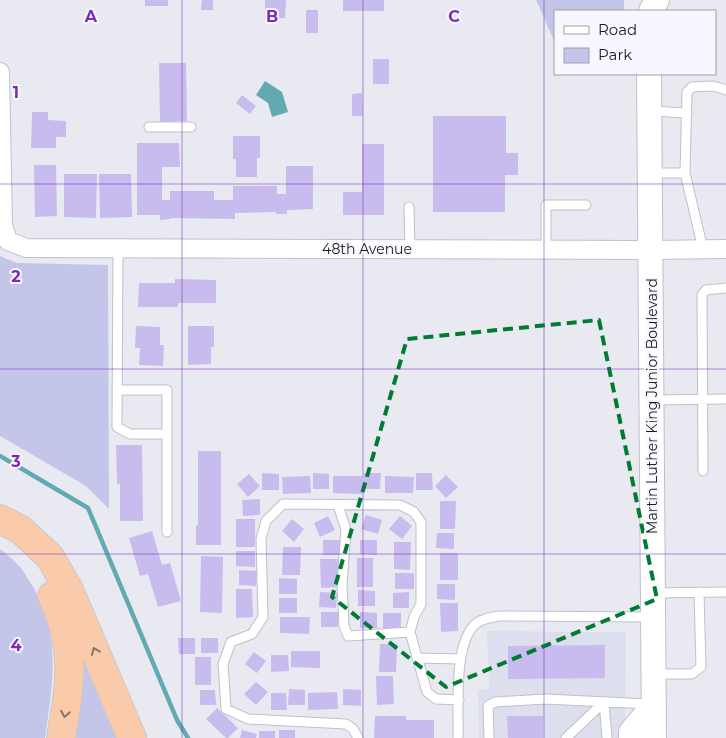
<svg xmlns="http://www.w3.org/2000/svg" width="726" height="738" viewBox="0 0 726 738" font-family="Montserrat,sans-serif">
<style>
.built{fill:#dddfee}
.green{fill:#c3c6e9}
.water{fill:#63a9b2}
.lines{fill:none;stroke-linecap:round;stroke-linejoin:round}
.stream{stroke:#63a9b2;stroke-width:4.5}
.building{fill:#c8bbee}
.lane-casing{stroke:#bfc0c8;stroke-width:11}
.street-casing{stroke:#bfc0c8;stroke-width:20}
.secondary-casing{stroke:#bfc0c8;stroke-width:26}
.highway-casing{stroke:#c9c9c9;stroke-width:30}
.lane{stroke:#fff;stroke-width:9}
.street{stroke:#fff;stroke-width:18}
.secondary{stroke:#fff;stroke-width:24}
.highway{stroke:#facbaa;stroke-width:28}
.oneway{stroke:#8c7465}
.marked{fill:none;stroke:#007b33;stroke-width:4;stroke-dasharray:10 6;stroke-linejoin:round}
.grid{fill:none;stroke:#7b2cbf;stroke-width:1;stroke-opacity:0.55}
.labels{text-anchor:middle;stroke-width:4;stroke-linejoin:round;paint-order:stroke}
.street-label{font-size:14px;fill:#1d1d20;stroke:#f6f7ff}
.grid-label{font-size:16px;text-anchor:middle;font-weight:bold;fill:#7b2cbf;stroke:#f6f7ff;stroke-width:4;stroke-linejoin:round;paint-order:stroke}
</style>
<rect width="100%" height="100%" fill="#e9eaf1"/>
<path class="built" d="M487,631l139,1 -1,106h-146l-1,-48 11,-1z"/>
<path class="green" d="M536,0h88v11h-69v32z
M0,256l17,7 91,2 1,244 -23,-23 -86,-50z
M0,549c6,5 12,9 17,15 5,4 8,10 11,15 35,52 25,101 17,159h-45z
M89,654l34,84h-47l5,-45v-37z"/>
<path class="water" d="M265,81l17,11 6,20 -16,5 -4,-14 -12,-8z"/>
<g class="lines">
<path class="stream" d="M0,456l88,52 89,212 11,18"/>
</g>
<path class="building" d="M145,0h23v6h-23z
M202,0h11v10h-12z
M265,0h21l-1,18h-20z
M343,0h41v11h-41z
M306,10h12v23h-12z
M373,59h16v25h-16z
M159,63h27l1,58 -27,1z
M362,93l1,23h-11v-22z
M242,95l14,11 -6,8 -14,-11z
M32,112h16v8l18,1v16h-10v11h-25z
M433,116h73v37h12v22h-13v37h-72z
M233,136h27v22h-3v19h-21v-18h-3z
M137,143h42l1,24h-18v33h8v-9h44v9h19v-14h44v8h9v-28h27v43l-26,1v4h-11v-2l-41,1v6l-64,-1v1l-11,1v-5h-23z
M362,144h22v71h-41v-23h19z
M34,165h22l1,51 -22,1z
M64,174h33l-1,44 -32,-1z
M99,174h32l1,43 -32,1z
M175,279l41,1v23h-38v4h-40l1,-24h36z
M136,326l24,1v18h4l-1,21 -24,-1 1,-17h-5z
M188,326h26v21h-3v17l-23,1z
M116,445h26l1,76h-23v-37h-3z
M198,451h23v94h-25v-20h2z
M262,473l17,1v16h-17z
M313,473l16,1v15h-16z
M364,473h17l-1,16h-16z
M416,473h16l1,17h-17z
M249,474l11,12 -12,11 -11,-13z
M446,475l12,12 -12,11 -11,-12z
M310,476l1,17 -28,1 -1,-17z
M333,476h29v18l-29,-1z
M385,476l29,1 -1,16h-28z
M260,499v16l-17,1 -1,-16z
M440,501h16l-1,28h-15z
M366,515l16,5 -4,14 -17,-5z
M328,516l7,14 -15,7 -6,-14z
M400,516l12,10 -10,13 -13,-10z
M236,519h19v28h-19z
M292,519l12,10 -10,13 -12,-11z
M152,531l10,34 8,-2 11,38 -23,6 -10,-33 -8,2 -11,-38z
M437,533h17v16l-18,-1z
M323,540h17v15h-17z
M360,540h17v15l-17,-1z
M394,542h17l-1,28 -16,-1z
M283,547h18l-1,28h-18z
M236,551h19v16l-19,-1z
M440,553h18v27h-18z
M201,556l22,1 -1,56 -22,-1z
M357,558h16v29h-16z
M320,559h18v28l-17,1z
M239,570l18,1 -1,15 -17,-1z
M395,573h19v16h-19z
M279,578l18,1v15h-18z
M437,584h18v16l-18,-1z
M236,589h16l1,28 -17,1z
M358,590l17,1v15h-17z
M320,592l17,1 -1,15 -17,-1z
M409,592v16h-16v-15z
M279,598h18v15h-18z
M440,603h18v28l-17,1z
M321,612h17v15h-17z
M360,612l17,1v15h-17z
M383,613h18v15h-18z
M280,617h30l-1,17 -29,-1z
M178,638h17v16h-16z
M201,638h17v15h-17z
M380,644h17l-1,28h-17z
M605,645v33l-97,1v-33z
M291,651h29v17l-29,-1z
M254,652l12,9 -9,12 -12,-9z
M271,655h17l1,16 -18,1z
M195,657h16v28h-16z
M376,676h17l1,28 -17,1z
M256,682l12,10 -12,13 -12,-11z
M289,689l16,1v15h-17z
M343,689l18,1v16l-18,-1z
M200,690h15l1,15h-16z
M337,692l1,17 -30,1v-17z
M271,693h15l1,17h-16z
M217,708l21,20 -10,10h-2l-20,-19z
M375,716h31v4h28v18h-60z
M507,716h36v22h-35z
M242,730l15,4 -1,4h-16z
M279,730h16v8h-16z
M259,731h16v7h-16z"/>
<g class="lines">
<g class="lane-casing">
<path id="lane" d="M650,111l37,2
M149,127h42
M650,173h35l2,-81 5,-5 21,-1 13,4
M685,173l18,76
M409,207l1,42
M118,248l-1,179 13,7h37
M546,250v-45h40
M117,390h50v142
M652,400l74,-1
M703,471l-1,-176 4,-5 20,-2
M338,505l8,25 -4,54 2,42 4,10 62,-4
M654,593l72,-1
M418,658l42,1
M654,674h38l9,-7 -2,-75
M604,702l3,36
M358,738l-5,-9 -7,-5 -98,-5 -22,-10 -3,-45 8,-22 21,-8 11,-17 -2,-78 5,-18 17,-17 117,1 14,7 7,10v82l-7,13 -4,15 17,60 9,7 23,1
M458,738c1,-28 -6,-103 22,-117 6,-3 13,-4 19,-5l153,1
M489,738l-1,-32 7,-4 50,-3 105,5
M566,738l38,-36"/>
</g>
<g class="street-casing">
<path id="street" d="M0,72l3,153 5,16 18,7 625,2 75,-1"/>
</g>
<g class="secondary-casing">
<path id="secondary" d="M651,11l6,-11
M649,74l5,664
M631,738v-6l23,-27"/>
</g>
<g class="highway-casing">
<path id="highway" d="M0,519l21,11 29,27 20,35 62,146
M52,596c25,51 18,88 9,142"/>
</g>
<use href="#lane" class="lane"/>
<use href="#street" class="street"/>
<use href="#secondary" class="secondary"/>
<use href="#highway" class="highway"/>
</g>
<defs><path id="oneway-chevron" d="M-2-3.5L2.5 0L-2 3.5" fill="none" stroke-width="1.6" stroke-linecap="round" stroke-linejoin="round" transform="scale(1.25)"/></defs>
<g class="oneway">
<use href="#oneway-chevron" transform="translate(95 651) rotate(-113)"/>
<use href="#oneway-chevron" transform="translate(65 714) rotate(99)"/>
</g>
<path class="marked" d="M599,320l58,279 -211,88 -114,-90 75,-258z"/>
<path class="grid" d="M182,0v738M363,0v738M544,0v738M0,184h726M0,369h726M0,554h726"/>
<g class="labels">
<g class="street-label">
<text x="367" y="254">48th Avenue</text>
<text transform="translate(652 406) rotate(-90)" y="5">Martin Luther King Junior Boulevard</text>
</g>
</g>
<g class="grid-label">
<text x="91" y="22">A</text>
<text x="272" y="22">B</text>
<text x="454" y="22">C</text>
<text x="16" y="98">1</text>
<text x="16" y="282">2</text>
<text x="16" y="467">3</text>
<text x="16" y="651">4</text>
</g>
<rect x="554" y="10" width="162" height="65" fill="#f6f7ff" stroke="#9fa0a6"/>
<rect x="564" y="26" width="25" height="8" fill="#ffffff" stroke="#9fa0a6"/>
<text x="598" y="35" font-size="15" fill="#1d1d20">Road</text>
<rect x="564" y="48" width="25" height="15" fill="#c3c6e9" stroke="#9fa0a6"/>
<text x="598" y="60" font-size="15" fill="#1d1d20">Park</text>
</svg>
